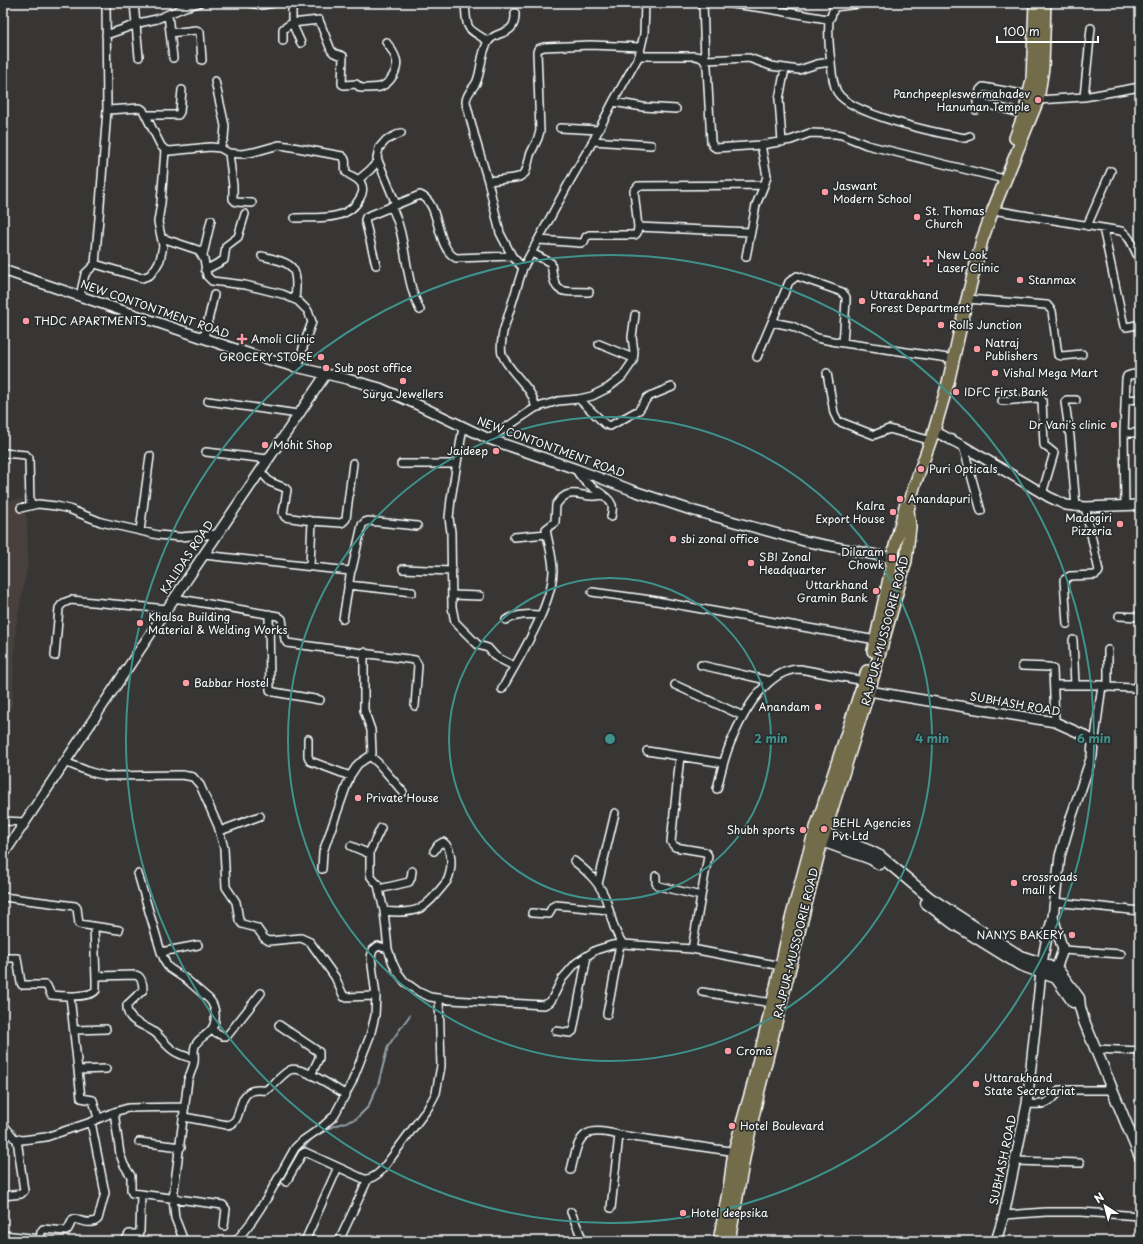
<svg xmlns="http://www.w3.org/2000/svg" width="1143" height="1244" viewBox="0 0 1143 1244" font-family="'Playpen Sans',sans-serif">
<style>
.built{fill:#46403e}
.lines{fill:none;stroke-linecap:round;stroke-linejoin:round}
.stream{stroke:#95a3ab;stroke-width:2}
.minor-casing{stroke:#fff;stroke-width:10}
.tertiary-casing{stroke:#fff;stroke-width:12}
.secondary-casing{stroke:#fff;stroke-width:13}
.primary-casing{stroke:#fff;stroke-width:14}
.minor{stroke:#2a2d2e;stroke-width:7}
.tertiary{stroke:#2a2d2e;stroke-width:9}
.secondary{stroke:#2a2d2e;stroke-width:10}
.primary{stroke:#736c4b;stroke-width:11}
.ring{fill:none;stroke:#3f918b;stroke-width:2}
.poi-dot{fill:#ff9aa2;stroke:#2a2d2e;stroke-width:1.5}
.labels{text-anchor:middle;stroke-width:3.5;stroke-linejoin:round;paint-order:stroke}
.poi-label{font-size:11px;fill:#fff;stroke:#2a2d2e;text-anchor:start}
.street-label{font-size:11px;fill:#fff;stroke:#2a2d2e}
.centre{fill:#3f918b;stroke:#2a2d2e;stroke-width:2}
.ring-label{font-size:12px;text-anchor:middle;font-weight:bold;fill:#3f918b;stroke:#2a2d2e;stroke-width:3.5;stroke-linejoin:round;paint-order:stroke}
</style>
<rect width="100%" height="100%" fill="#373635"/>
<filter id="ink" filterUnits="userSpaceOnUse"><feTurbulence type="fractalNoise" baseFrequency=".025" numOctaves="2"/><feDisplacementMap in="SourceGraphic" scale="8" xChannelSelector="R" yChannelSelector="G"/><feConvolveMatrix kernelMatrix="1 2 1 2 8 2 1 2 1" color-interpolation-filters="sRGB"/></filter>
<g filter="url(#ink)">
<path class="built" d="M22,499l-1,9 6,9 1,47 -12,63 -4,80 -9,-1v-205z"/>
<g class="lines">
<path class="stream" d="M302,1150l10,-12 22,-12 22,-7 12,-12 10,-22 10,-39 22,-31
M277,1188l18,-28"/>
<g class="minor-casing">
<path id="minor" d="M134,3l5,54
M250,3l12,2 12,-2
M292,3v20l9,20
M465,3c2,27 0,24 23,38
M703,3l2,57 44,-2 22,8 28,4 18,-6 14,-2
M724,3l39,5 64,11 4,-2 3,-10 25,-3
M515,13c1,25 -19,16 -27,29 -8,12 -6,29 -12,41 -4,7 -10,11 -10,19l10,39 12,40 12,52 12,23 11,12
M168,15l5,43
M829,19c-1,15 0,28 2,43 1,10 1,20 6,30 14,23 100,41 128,46l5,-2
M170,33l26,-3 4,2 2,28
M106,35l37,-13 14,-3 28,-12 14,-4
M283,41v-12l9,-6 27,-3 12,30 3,3 9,3 -1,28 2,1 12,-1 5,4c6,0 13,0 19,-1 11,-4 19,-18 16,-28 -2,-6 -6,-12 -10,-17
M639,56h56c8,1 10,4 12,11l4,75 2,4 3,2 45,-3 30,-5 19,-7 26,1 6,1 25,10 133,33
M215,81l10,45 -1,12 -4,10
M1084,97l7,-69
M1038,100l46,-3 56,-10
M613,102l30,5 33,2
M977,102l47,12
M107,110l33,-2 3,2 18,36 4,4 5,1 40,-4 10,1 9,5 13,1 12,-2 25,-7 8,1 55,10c6,4 2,10 4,16 5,5 11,5 15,11 3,6 2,10 -1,15 -12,24 -43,19 -65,20
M976,110l4,-20 3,-3 46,8
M146,115h32l2,-3 2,-22
M560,128l39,2
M593,141l58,4
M782,142l-3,-43 6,-30
M229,153l4,33v13l3,3 16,1
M358,180l12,-10 8,-9
M488,181l26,-3 5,-1 6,-4 3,-9 2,-9 8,-17 2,-7 -3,-79 1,-3 6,-2 46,-2 51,2
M396,204l-19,-46 2,-10 7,-8 15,-7
M391,206c17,32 12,70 29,104
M993,210l128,21c10,5 14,21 19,30
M1087,226l24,-55
M638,227l112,5
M1103,228l21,98 2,1 11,-2
M162,238l36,12 6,9 3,17 5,5 33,4 37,9 16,7 10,10 4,11 -8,22 -6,24
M539,240l42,3 3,-1 2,-5 3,-2h46l2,-2 1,-6 -4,-36 4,-5 125,-1 2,-2 2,-7 -6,-31
M532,253l19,10c4,33 7,28 38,29
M203,255l8,-35
M262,256c31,8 37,8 33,43
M746,257l10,-52 9,-22
M95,264l47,14 8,-3 6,-8 4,-7 3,-14 -5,-24 3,-19 4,-53
M376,265l-11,-45 1,-3 54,-22c21,7 15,53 36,63l56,-2
M205,270l19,-10 2,-14 12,-9 7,-23
M80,296l5,-22 10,-10 4,-46 8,-108 -1,-107
M967,299l80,6 5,6 6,44 4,1 20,-2
M772,322l20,4 25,12 20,4 111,16
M204,338l10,-43
M599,344l34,14
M757,357l32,-75 8,-6 45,16 4,5v4l-3,42
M827,373l7,40 4,8 36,14 15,-6 36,10
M579,399l26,25 5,2 29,-16 8,-12 3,-2 22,-9
M1076,400h-9l-2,2 5,35 6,70
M1126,400l14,-1
M208,401l90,13
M1002,401l36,-3 4,2 2,45 10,8 -12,41
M535,408l23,-7 21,-2 13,-3 16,-8 14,-11 11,-16 1,-9 -2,-15 3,-22
M463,427l-12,72 -2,19 2,14 1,75 3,15 23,23 10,3 8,9 18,9
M1124,433h16
M489,439l46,-31c1,-18 -27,-36 -33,-54 -2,-7 0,-14 1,-22l20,-64 47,-87 23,-40 20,-39 26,-46 5,-22 1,-31
M963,446l18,65
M206,452l62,7
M3,453l23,2 3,3 1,47
M401,464h56
M576,469c8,19 31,23 36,36 1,4 0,8 -1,12
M260,471l10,11 15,6 2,2 -4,23 2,4 27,4 29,2 2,-1 3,-3 7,-56
M1125,505l-1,-72 2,-54 1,-3 3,-1 10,-2
M21,508l17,-4 18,2 13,3 32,13 57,13 22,2 37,-3
M140,531l10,-75
M514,537l33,-3
M204,555l146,16 2,-2 10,-44 3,-3 3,-1 49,5
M310,566l2,-45
M403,569l48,2
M348,585l64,7
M592,592l59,8 225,40
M452,595l28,1
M174,598l104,18 4,3 3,21 2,3 128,17 3,5 -3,41
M269,614l1,76 4,2 46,8
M1119,616l21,1
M343,619l8,-49
M506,620c11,-6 22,-6 34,-5
M1067,624l-3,-44 6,-4 25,-1 3,-2 1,-2 -14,-64
M1073,640l2,45
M55,656l4,-48c3,-5 6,-6 12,-8l96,9
M701,665l69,16
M1022,666l27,1 4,2 2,53
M675,685l68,31
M1054,685h48l7,2 26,1 4,-4v-13
M1108,687v-37
M502,689c17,-31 50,-83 51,-118 0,-15 -5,-28 -7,-42l9,-7 1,-17c15,-22 27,-4 46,-10
M308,739v17l2,5 40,15
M1094,746l8,-61
M647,751l76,12
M370,756l8,7 25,29
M680,756l-9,86 4,5 30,5 2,2 1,2 -16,93
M65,762l25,10 16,4 76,-1 11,2 7,8 18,41 6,22 2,39 10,15 3,18 3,4 15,4 7,10 5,3 32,-3 9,4 25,35 9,20 32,-1
M717,789c4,-17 8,-36 16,-52 12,-27 35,-68 67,-68l64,12
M3,821l22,1
M381,828l-11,23v22l1,4 7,8 6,26 4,38 4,12 4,9 9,12 14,10 11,5 21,3 93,5 6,-3 2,-3 10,-20 14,-16 20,-13 16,-5 11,-1 69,5 89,17
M220,831l40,-15
M351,846l19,8
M574,861c14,11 28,24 33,42 5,16 6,27 16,41
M322,869l1,-17 27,-76 8,-12 12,-8 2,-3 -1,-23 -7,-20v-58
M138,874l23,78 5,12 3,4 18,12 22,19c7,7 9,24 1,32 -5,6 -12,7 -15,15 -2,6 0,11 -1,16 -1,6 -4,12 -6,18l-15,118 2,20 9,23
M656,876v7l3,3 42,10
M598,884l17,-71
M379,889l30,-7 2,-4 1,-7
M3,897l72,9 2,2 2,16 40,6
M1055,902l85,9
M384,911c37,4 41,-3 63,-30 5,-10 7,-32 -4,-39l-5,3 -4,6
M532,913l17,1 3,-7 4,-2 53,5
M94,927l2,52
M1063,950l58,4
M161,952l37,-7
M3,958h14l4,25 1,2h23l2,1 4,9c10,1 40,3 45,-5v-11l2,-3 37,-1c6,1 8,8 8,15l-16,15c-1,17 16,19 27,27 7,5 12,14 20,19 6,4 14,6 20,8
M702,992l70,11
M70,996l8,74 28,-1
M607,1014l13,-70
M279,1025l40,27v6l-8,17
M75,1030l31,-1
M211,1030l12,6h4l34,-43
M556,1031l14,2 3,-2 14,-75
M1096,1049l44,2
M78,1070l3,28 12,2 5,18
M1027,1104c17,1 22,1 32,-14h54
M114,1112l6,42 4,11 7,11v14l1,3 91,12 3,4 -2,17
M184,1117l43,8c15,-1 10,-24 21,-32 6,-5 12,-2 18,-3 8,-5 17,-17 24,-20 11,-5 45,18 56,25
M3,1124l11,14 8,2 24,-3 45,-15 23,-10 14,-4 57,-1
M139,1142l42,5
M1016,1161l64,2
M571,1170c8,-33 9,-45 48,-35l118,17
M286,1182l16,-28 3,-2 59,27c7,1 13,-4 18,-9l46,-62 8,-15 5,-27 -2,-68
M3,1196l18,-2 3,-3 -7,-52
M611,1208l8,-73
M571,1212l12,29
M1004,1215l42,-3h35l59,4
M3,1235l37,4
M40,1241l1,-9 2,-3 23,2 2,-2 5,-10c8,1 19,7 25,0l7,-26 -14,-71
M125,1241l4,-7h9l2,-3 1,-37
M236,1241l16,-20 15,-23 28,-50 7,-7 20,-14 12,-11 18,-34 18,-46 5,-20 1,-20 -5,-39 2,-7 5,-4 10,3
M305,1241l33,-74
M339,1241l29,-62"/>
</g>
<g class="tertiary-casing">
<path id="tertiary" d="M3,270l253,86 36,10 55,13 33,9 36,16 73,35 87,30 58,22 57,19 113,31 88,17
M934,431l29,15 86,51 17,8 19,2 55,-2
M869,691l186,31 29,13 6,4 3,4 -1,13 -21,62 -11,38 -7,61 -6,20 -5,26 -15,141 -23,111 -8,26
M3,855l164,-246 159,-235
M1050,974l6,-5 7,-19 -10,-33"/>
</g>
<g class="secondary-casing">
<path id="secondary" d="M817,830l53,21 10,5 50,42 90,58 22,7 17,8 20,27 1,9 4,14 56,136
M814,838l57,21 8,5
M926,903l28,21 66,41 36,13 17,24"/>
</g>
<g class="primary-casing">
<path id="primary" d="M1015,138l9,-24 8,-34 3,-77
M873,651l17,-77 2,-16 13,-52
M719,1241l11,-59 4,-31 18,-63 29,-122 10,-47 22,-82 54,-166
M729,1241l16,-88 14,-63 63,-249 47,-150 37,-130 4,-34 -2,-17 6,-23 20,-56 14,-48 19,-84 15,-59 11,-30 45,-110 5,-32 2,-65"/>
</g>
<use href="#minor" class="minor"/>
<use href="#tertiary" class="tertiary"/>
<use href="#secondary" class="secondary"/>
<use href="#primary" class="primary"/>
</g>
</g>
<g class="ring">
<circle cx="610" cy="739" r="161"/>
<circle cx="610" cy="739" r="322"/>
<circle cx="610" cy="739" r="484"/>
</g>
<g class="poi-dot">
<circle cx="1038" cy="100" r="4"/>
<circle cx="825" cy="192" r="4"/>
<circle cx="917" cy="217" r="4"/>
<path d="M926 255h4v4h4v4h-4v4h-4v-4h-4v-4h4z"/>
<circle cx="1020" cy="280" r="4"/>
<circle cx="862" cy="301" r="4"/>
<circle cx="26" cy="321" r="4"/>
<circle cx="941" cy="325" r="4"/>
<path d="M240 333h4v4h4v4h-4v4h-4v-4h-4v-4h4z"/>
<circle cx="977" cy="349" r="4"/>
<circle cx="321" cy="357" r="4"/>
<circle cx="326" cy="368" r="4"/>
<circle cx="995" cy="373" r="4"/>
<circle cx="403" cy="381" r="4"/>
<circle cx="956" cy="392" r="4"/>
<circle cx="1114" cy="425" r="4"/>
<circle cx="265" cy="445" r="4"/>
<circle cx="496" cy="451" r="4"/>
<circle cx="921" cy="469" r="4"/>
<circle cx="900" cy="499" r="4"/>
<circle cx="893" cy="512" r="4"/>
<circle cx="1120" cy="524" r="4"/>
<circle cx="673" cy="539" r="4"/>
<rect x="888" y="554" width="8" height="8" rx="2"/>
<circle cx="751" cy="563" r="4"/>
<circle cx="876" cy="591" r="4"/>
<circle cx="140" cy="623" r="4"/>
<circle cx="186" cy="683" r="4"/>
<circle cx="818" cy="707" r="4"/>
<circle cx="358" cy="798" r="4"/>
<circle cx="824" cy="829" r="4"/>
<circle cx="803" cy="830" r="4"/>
<circle cx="1014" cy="883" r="4"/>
<circle cx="1072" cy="935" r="4"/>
<circle cx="728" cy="1051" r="4"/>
<circle cx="976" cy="1084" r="4"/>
<circle cx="732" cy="1126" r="4"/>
<circle cx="683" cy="1213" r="4"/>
</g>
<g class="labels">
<g class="poi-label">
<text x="1030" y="98" text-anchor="end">Panchpeepleswermahadev<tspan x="1030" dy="13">Hanuman Temple</tspan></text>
<text x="833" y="190">Jaswant<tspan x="833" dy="13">Modern School</tspan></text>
<text x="925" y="215">St. Thomas<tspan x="925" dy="13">Church</tspan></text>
<text x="937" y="259">New Look<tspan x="937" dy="13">Laser Clinic</tspan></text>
<text x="1028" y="284">Stanmax</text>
<text x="870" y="299">Uttarakhand<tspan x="870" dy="13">Forest Department</tspan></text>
<text x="34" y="325">THDC APARTMENTS</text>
<text x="949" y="329">Rolls Junction</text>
<text x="251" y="343">Amoli Clinic</text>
<text x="985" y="347">Natraj<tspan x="985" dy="13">Publishers</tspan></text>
<text x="313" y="361" text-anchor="end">GROCERY STORE</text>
<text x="334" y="372">Sub post office</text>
<text x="1003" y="377">Vishal Mega Mart</text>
<text x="964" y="396">IDFC First Bank</text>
<text x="403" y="398" text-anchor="middle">Surya Jewellers</text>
<text x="1106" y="429" text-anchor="end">Dr Vani's clinic</text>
<text x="273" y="449">Mohit Shop</text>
<text x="488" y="455" text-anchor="end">Jaideep</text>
<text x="929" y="473">Puri Opticals</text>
<text x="908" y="503">Anandapuri</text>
<text x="885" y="510" text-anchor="end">Kalra<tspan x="885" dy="13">Export House</tspan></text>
<text x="1112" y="522" text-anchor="end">Madogiri<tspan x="1112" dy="13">Pizzeria</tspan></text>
<text x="681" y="543">sbi zonal office</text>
<text x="884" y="556" text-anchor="end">Dilaram<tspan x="884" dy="13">Chowk</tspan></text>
<text x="759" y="561">SBI Zonal<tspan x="759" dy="13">Headquarter</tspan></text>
<text x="868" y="589" text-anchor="end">Uttarkhand<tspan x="868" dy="13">Gramin Bank</tspan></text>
<text x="148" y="621">Khalsa Building<tspan x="148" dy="13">Material &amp; Welding Works</tspan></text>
<text x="194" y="687">Babbar Hostel</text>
<text x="810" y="711" text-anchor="end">Anandam</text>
<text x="366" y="802">Private House</text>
<text x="832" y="827">BEHL Agencies<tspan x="832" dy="13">Pvt Ltd</tspan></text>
<text x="795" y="834" text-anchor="end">Shubh sports</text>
<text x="1022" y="881">crossroads<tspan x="1022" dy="13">mall K</tspan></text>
<text x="1064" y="939" text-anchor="end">NANYS BAKERY</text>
<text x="736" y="1055">Cromā</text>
<text x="984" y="1082">Uttarakhand<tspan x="984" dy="13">State Secretariat</tspan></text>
<text x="740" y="1130">Hotel Boulevard</text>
<text x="691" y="1217">Hotel deepsika</text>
</g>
<g class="street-label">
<text transform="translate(155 309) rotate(19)" y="4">NEW CONTONTMENT ROAD</text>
<text transform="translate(551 447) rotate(20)" y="4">NEW CONTONTMENT ROAD</text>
<text transform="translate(187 557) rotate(-56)" y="4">KALIDAS ROAD</text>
<text transform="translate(885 631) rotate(-75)" y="4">RAJPUR-MUSSOORIE ROAD</text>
<text transform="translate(1015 704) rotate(10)" y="4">SUBHASH ROAD</text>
<text transform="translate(796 943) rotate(-76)" y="4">RAJPUR-MUSSOORIE ROAD</text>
<text transform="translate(1003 1160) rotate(-78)" y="4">SUBHASH ROAD</text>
</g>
</g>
<circle cx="610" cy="739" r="6" class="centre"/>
<g class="ring-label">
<text x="771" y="743">2 min</text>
<text x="932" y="743">4 min</text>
<text x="1094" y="743">6 min</text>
</g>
<rect width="1143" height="1244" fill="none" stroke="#2a2d2e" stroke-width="16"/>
<rect x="8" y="8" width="1127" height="1228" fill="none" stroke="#fff" stroke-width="1.5" filter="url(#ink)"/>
<g transform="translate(1105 1206) rotate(324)" stroke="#2a2d2e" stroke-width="3" paint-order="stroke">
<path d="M0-3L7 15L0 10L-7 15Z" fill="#ffffff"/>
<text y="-6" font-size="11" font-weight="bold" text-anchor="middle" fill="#ffffff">N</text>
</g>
<path d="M997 36v6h101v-6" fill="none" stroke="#ffffff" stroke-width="2"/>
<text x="1003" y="36" font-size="12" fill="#ffffff" stroke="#2a2d2e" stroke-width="3" paint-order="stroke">100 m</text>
</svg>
